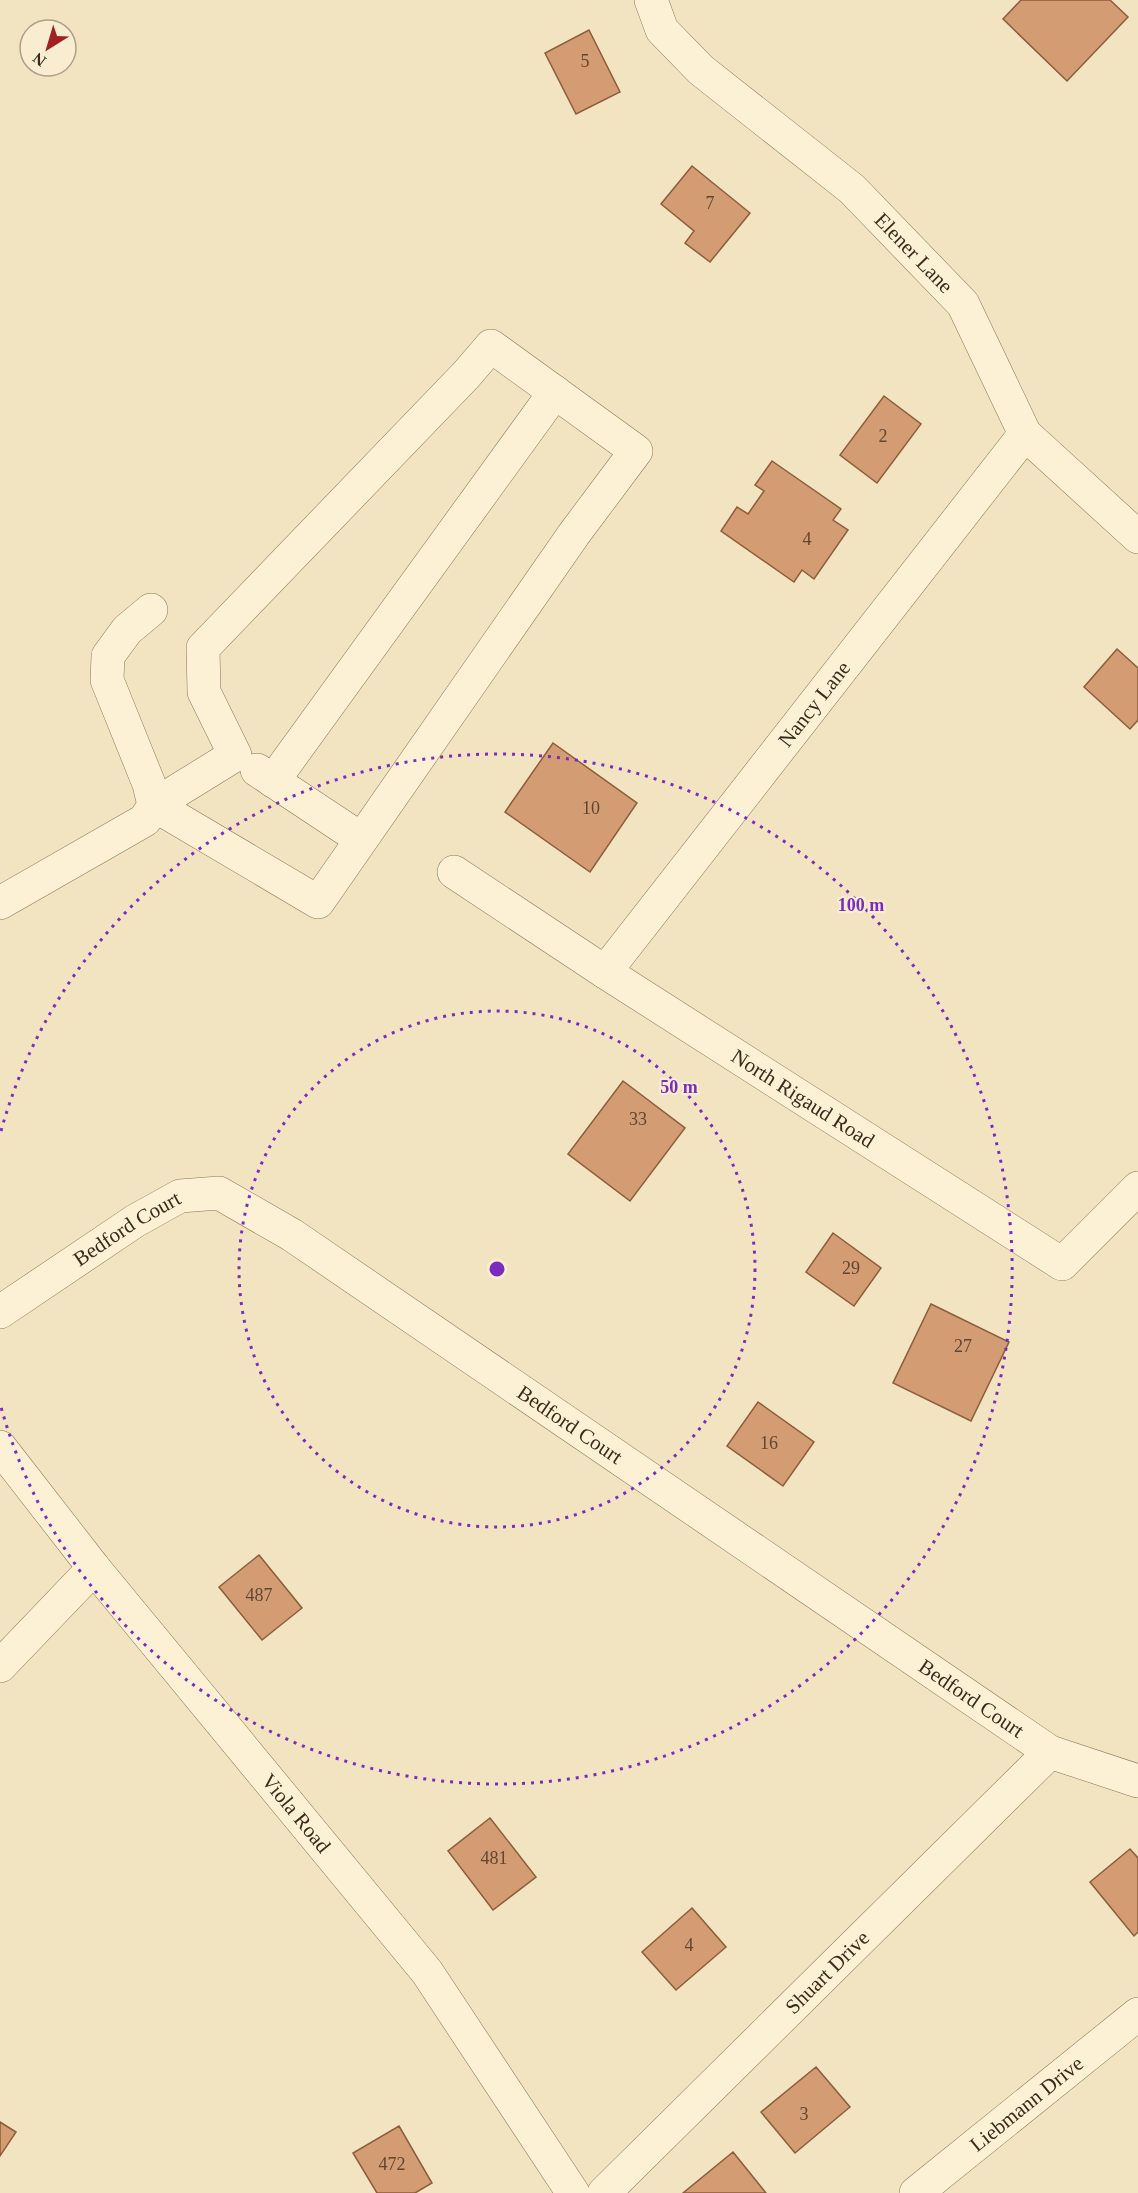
<svg xmlns="http://www.w3.org/2000/svg" width="1138" height="2193" viewBox="0 0 1138 2193" font-family="Georgia,serif">
<style>
.building{fill:#d39c73;stroke:#8e5c3a;stroke-width:1.5}
.lines{fill:none;stroke-linecap:round;stroke-linejoin:round}
.minor-casing{stroke:#8d7456;stroke-width:34}
.minor{stroke:#fcf0d5;stroke-width:33}
.ring{fill:none;stroke:#7b2cbf;stroke-width:3;stroke-dasharray:3 6}
.labels{text-anchor:middle;stroke-width:4.5;stroke-linejoin:round;paint-order:stroke}
.number-label{font-size:18px;fill:#614732}
.street-label{font-size:21px;fill:#3b2b1c;stroke:#f8edd1}
.centre{fill:#7b2cbf;stroke:#f8edd1;stroke-width:3}
.ring-label{font-size:18px;text-anchor:middle;font-weight:bold;fill:#7b2cbf;stroke:#f8edd1;stroke-width:4.5;stroke-linejoin:round;paint-order:stroke}
</style>
<rect width="100%" height="100%" fill="#f2e4c0"/>
<path class="building" d="M1021,0h89l18,17 -61,64 -64,-62z
M589,30l31,62 -44,22 -31,-61z
M692,166l58,47 -40,49 -25,-19 9,-12 -33,-27z
M884,396l37,28 -44,59 -37,-28z
M772,461l69,48 -8,11 15,10 -34,49 -12,-9 -8,12 -73,-51 16,-24 11,7 16,-23 -9,-6z
M1117,649l21,19v52l-8,9 -46,-42z
M553,743l84,60 -47,69 -85,-60z
M623,1081l62,47 -55,73 -62,-47z
M833,1233l48,35 -27,38 -48,-34z
M931,1304l78,38 -38,79 -78,-38z
M758,1402l56,40 -31,44 -56,-40z
M259,1555l43,53 -40,32 -43,-53z
M490,1818l46,59 -43,33 -45,-59z
M1130,1849l8,9v74l-4,4 -44,-54z
M692,1908l34,39 -50,43 -34,-38z
M816,2067l34,40 -55,46 -34,-41z
M0,2122l16,10 -16,24z
M399,2126l33,57 -17,10h-38l-24,-40z
M733,2152l33,41h-83z"/>
<g class="lines">
<g class="minor-casing">
<g id="minor">
<path id="s1" d="M651,0l11,30 39,40 151,119 111,115 62,130 113,103"/>
<path d="M491,346l145,105 -62,83 -256,368 -164,-97 81,-50 -31,-63 -1,-44 263,-273z"/>
<path d="M257,770l104,69"/>
<path d="M273,781l282,-389"/>
<path id="s2" d="M454,872l151,100 457,292 76,-76"/>
<path d="M0,903l145,-83 9,-15 -5,-21 -42,-104 1,-24 19,-26 24,-20"/>
<path id="s3" d="M605,972l420,-538"/>
<path id="s4" d="M0,1312l135,-91 45,-25 39,-3 73,42 758,517 88,29"/>
<path id="s5" d="M0,1447l94,121 333,404 146,221"/>
<path d="M0,1666l94,-98"/>
<path id="s6" d="M604,2193l446,-441"/>
<path id="s7" d="M916,2193l222,-179"/>
</g>
</g>
<use href="#minor" class="minor"/>
</g>
<g class="ring">
<circle cx="497" cy="1269" r="258"/>
<path d="M1 1131A515 515 0 1 1 1 1407"/>
</g>
<g class="labels">
<g class="number-label">
<text x="585" y="67">5</text>
<text x="710" y="209">7</text>
<text x="883" y="442">2</text>
<text x="807" y="545">4</text>
<text x="591" y="814">10</text>
<text x="638" y="1125">33</text>
<text x="851" y="1274">29</text>
<text x="963" y="1352">27</text>
<text x="769" y="1449">16</text>
<text x="259" y="1601">487</text>
<text x="494" y="1864">481</text>
<text x="689" y="1951">4</text>
<text x="804" y="2120">3</text>
<text x="392" y="2170">472</text>
</g>
<g class="street-label">
<text dy="7" stroke="none"><textPath href="#s1" startOffset="369">Elener Lane</textPath></text>
<text dy="7" stroke="none"><textPath href="#s3" startOffset="340">Nancy Lane</textPath></text>
<text dy="7" stroke="none"><textPath href="#s2" startOffset="416">North Rigaud Road</textPath></text>
<text dy="7" stroke="none"><textPath href="#s4" startOffset="152">Bedford Court</textPath></text>
<text dy="7" stroke="none"><textPath href="#s4" startOffset="674">Bedford Court</textPath></text>
<text dy="7" stroke="none"><textPath href="#s4" startOffset="1160">Bedford Court</textPath></text>
<text dy="7" stroke="none"><textPath href="#s5" startOffset="471">Viola Road</textPath></text>
<text dy="7" stroke="none"><textPath href="#s6" startOffset="314">Shuart Drive</textPath></text>
<text dy="7" stroke="none"><textPath href="#s7" startOffset="142">Liebmann Drive</textPath></text>
</g>
</g>
<circle cx="497" cy="1269" r="9" class="centre"/>
<g class="ring-label">
<text x="861" y="911">100 m</text>
<text x="679" y="1093">50 m</text>
</g>
<g transform="translate(48 48) rotate(217)"><circle r="28" fill="#f8edd1" stroke="#ac9f89" stroke-width="1.5"/>
<path d="M0-4.5L10 22L0 15L-10 22Z" fill="#a12121"/>
<text y="-9" font-size="16" font-weight="bold" text-anchor="middle" fill="#3b2b1c">N</text>
</g>
</svg>
